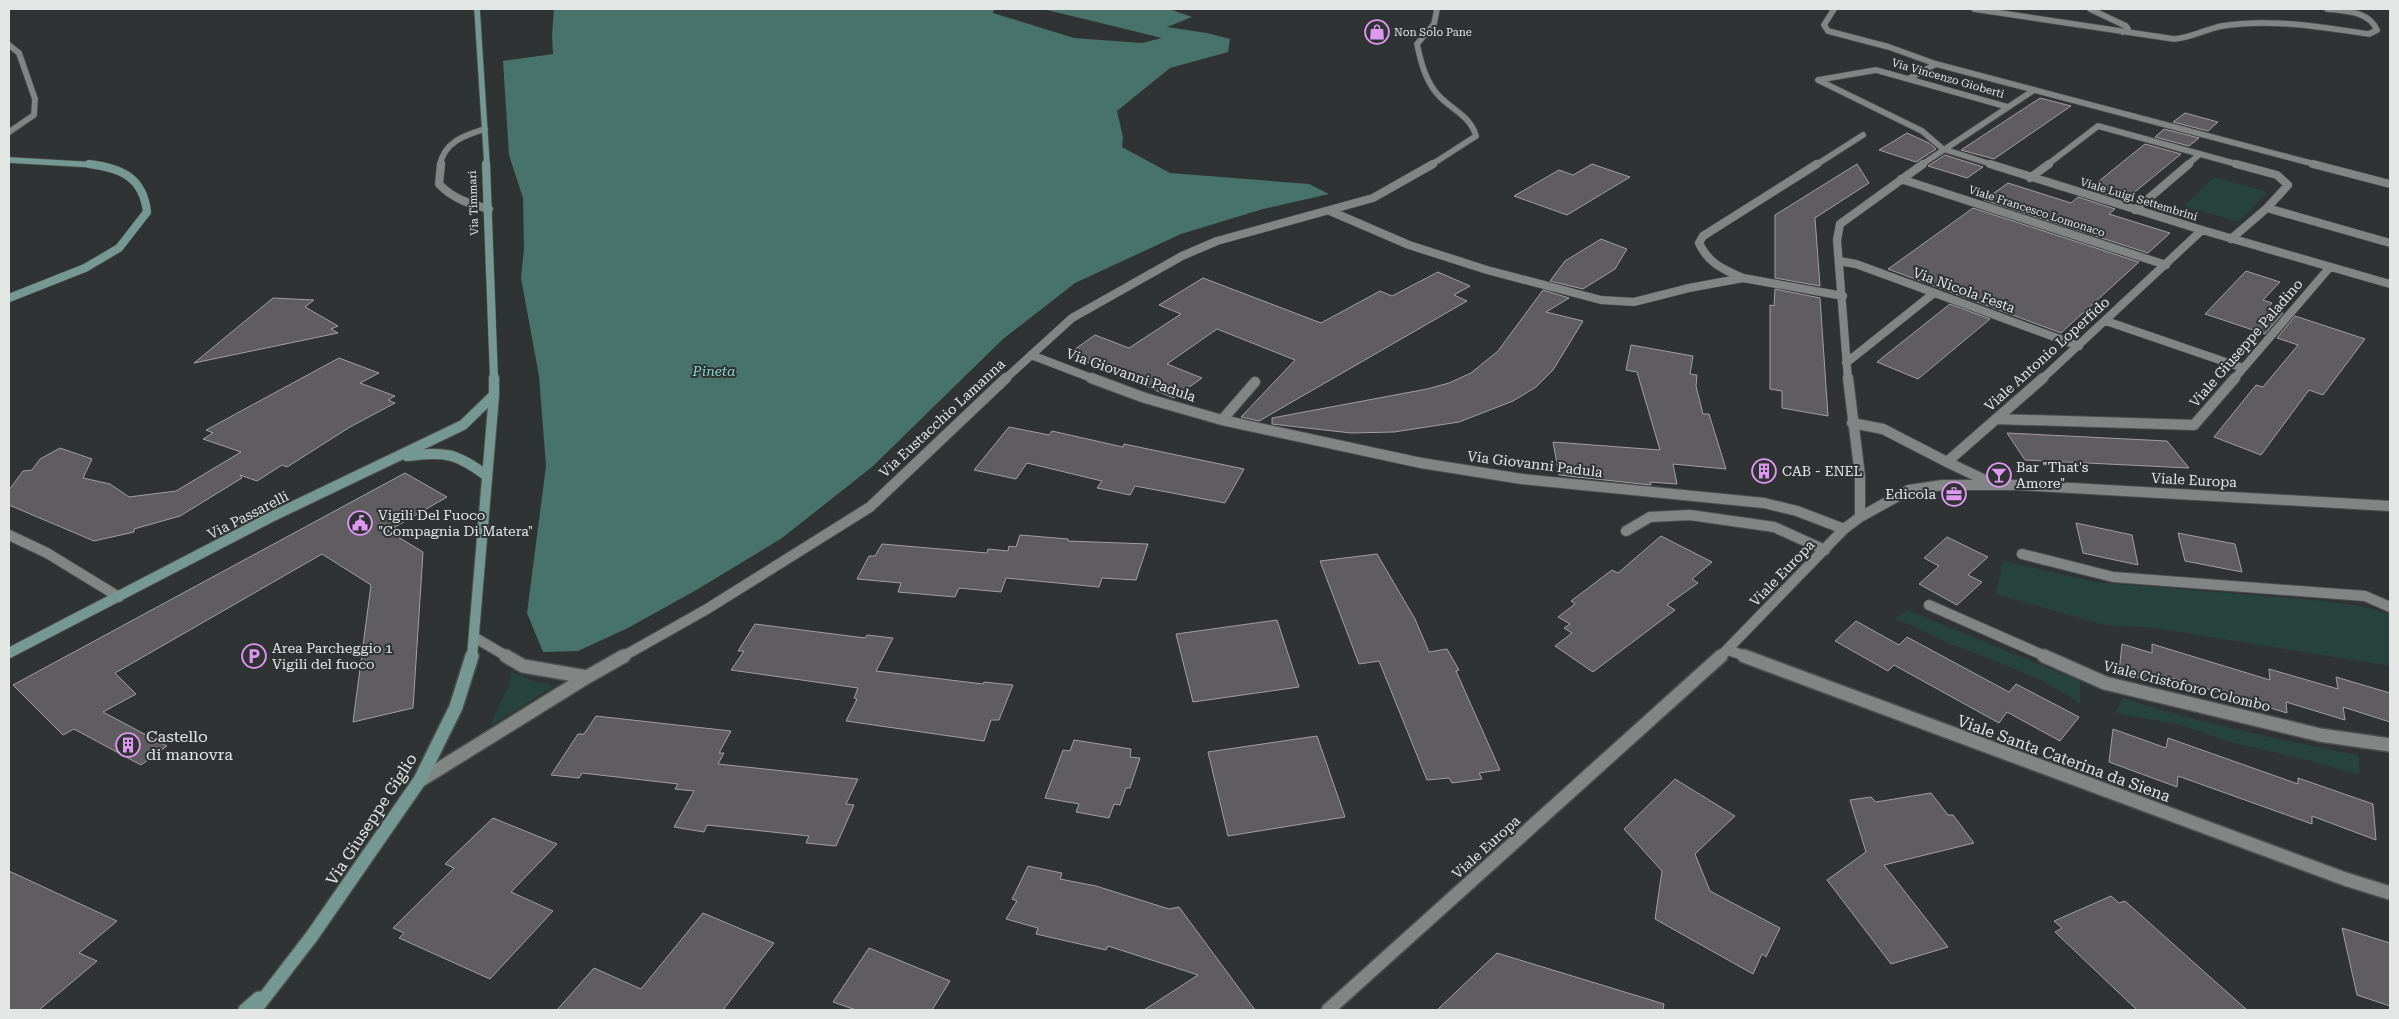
<svg xmlns="http://www.w3.org/2000/svg" width="2399" height="1019" viewBox="0 0 2399 1019" font-family="'Roboto Serif',serif">
<style>
.green{fill:#27433e}
.forest{fill:#47736a}
.building{fill:#5f5d5f;stroke:#a19fa2}
.lines{fill:none;stroke-linecap:round;stroke-linejoin:round}
.lane-far3-casing{stroke:#4d504f;stroke-width:7}
.lane-far2-casing{stroke:#4d504f;stroke-width:9}
.lane-far1-casing{stroke:#4d504f;stroke-width:12}
.lane-casing{stroke:#4d504f;stroke-width:16}
.street-far3-casing{stroke:#4d504f;stroke-width:7}
.street-far2-casing{stroke:#4d504f;stroke-width:9}
.street-far1-casing{stroke:#4d504f;stroke-width:12}
.street-casing{stroke:#4d504f;stroke-width:16}
.secondary-far3-casing{stroke:#4d504f;stroke-width:7}
.secondary-far2-casing{stroke:#4d504f;stroke-width:9}
.secondary-far1-casing{stroke:#4d504f;stroke-width:12}
.secondary-casing{stroke:#4d504f;stroke-width:16}
.lane-far3{stroke:#818584;stroke-width:5.5}
.lane-far2{stroke:#818584;stroke-width:8}
.lane-far1{stroke:#818584;stroke-width:10}
.lane{stroke:#818584;stroke-width:13}
.street-far3{stroke:#818584;stroke-width:5.5}
.street-far2{stroke:#818584;stroke-width:8}
.street-far1{stroke:#818584;stroke-width:10}
.street{stroke:#818584;stroke-width:13}
.secondary-far3{stroke:#759992;stroke-width:5.5}
.secondary-far2{stroke:#759992;stroke-width:8}
.secondary-far1{stroke:#759992;stroke-width:10}
.secondary{stroke:#759992;stroke-width:13}
.labels{text-anchor:middle;stroke-width:4;stroke-linejoin:round;paint-order:stroke}
.far-poi-label{font-size:11px;fill:#e4e6e6;stroke:#303333;text-anchor:start}
.far-street-label{font-size:11px;fill:#e4e6e6;stroke:#303333}
.street-label{font-size:14px;fill:#e4e6e6;stroke:#303333}
.park-label{font-size:14px;font-style:italic;fill:#88d6c6;stroke:#303333}
.poi-label{font-size:14px;fill:#e4e6e6;stroke:#303333;text-anchor:start}
.near-poi-label{font-size:16px;fill:#e4e6e6;stroke:#303333;text-anchor:start}
.near-street-label{font-size:16px;fill:#e4e6e6;stroke:#303333}
</style>
<rect width="100%" height="100%" fill="#303333"/>
<path class="green" d="M2214,177l53,15 -28,30 -55,-16z
M2003,561l92,21 229,19 36,5 30,8v52l-235,-38 -51,-3 -108,-31z
M1907,610l173,71v23c-35,-26 -71,-37 -111,-53 -26,-9 -49,-23 -74,-32z
M511,671l22,10 18,3v4l-61,38 19,-42z
M2123,698c77,25 156,42 235,57l2,20 -49,-14 -81,-19 -49,-17 -66,-12z"/>
<path class="forest" d="M554,9h440l-1,4 81,25 68,5 20,-5 -119,-29h126l23,8 -25,10 40,6 23,6 -2,13 -58,16 -53,43 6,26 -1,10 48,26 139,11 20,10 -66,15 -82,25 -106,49 -72,56 -131,128 -90,71 -84,51 -70,39 -50,23 -35,1 -16,-39 19,-147 -7,-90 -18,-98 3,-29 -1,-51 -14,-43 -6,-94 50,-7 -1,-19z"/>
<path class="building" d="M2040,98l31,8 -77,53 -33,-9z
M2185,113l33,9 -10,9 -35,-9z
M2164,129l35,9 -10,8 -34,-9z
M1907,133l22,10 7,6 -20,13 -37,-12z
M2145,144l36,10 -56,46 -36,-11z
M1945,155l38,12 -16,11 -39,-12z
M1592,164l38,13 -63,38 -53,-19 45,-26 14,5z
M1857,164l12,19 -54,35 5,68 -45,-8v-63z
M2008,183l63,20 7,-6 37,12 -6,5 61,19 -22,20 -164,-53z
M1973,208l166,54 -78,71 -173,-64z
M1601,239l26,10 -12,20 -32,20 -33,-8 15,-20z
M2246,271l34,11 -17,18 9,3 -4,5 15,5 -18,21 -60,-20z
M1438,272l32,14 -16,9 13,6 -208,120 -18,-4 54,-57 -78,-31 -50,35 35,14 -28,20 -106,-44 27,-19 34,13 52,-34 -22,-9 44,-27 118,45 59,-32 12,5z
M1775,289l45,9 8,118 -46,-8v-17l-12,-2v-84l4,1z
M1543,290l26,8 -23,14 37,9 -30,49 -17,17 -23,14 -54,21 -65,10 -43,1 -79,-9v-6l155,-29 22,-6 22,-10 27,-22z
M273,298l41,2 -9,7 33,19 -7,3 7,4 -144,30z
M1950,304l40,15 -72,60 -41,-17z
M2295,316l70,23 -42,56 -14,-5 -48,65 -47,-18 42,-52 7,2 35,-42 -21,-7z
M1631,345l62,11 -3,18 7,1 -1,11 7,28h6l17,55 -53,-5 4,20 -27,-2 1,3 -92,-10 -6,-33 107,8 -23,-78 -11,-2z
M339,358l40,15 -19,10 35,13 -7,4 7,3 -45,24 -63,40 -5,-2 -25,16 -17,-6 2,3 -62,38 -46,13v3l-40,9 -85,-36v-15l14,-19 9,-1 8,-11 20,-11 32,11 -9,19 27,6 19,13 47,-6 65,-39 -38,-13 10,-6 -7,-3z
M1009,427l40,8 3,-4 71,16 1,-3 120,25 -19,34 -90,-17 -5,9 -33,-7 5,-7 -75,-18 -11,16 -42,-9z
M2007,433l160,8 22,27 -164,-8z
M405,473l42,24 -59,34 35,21 -10,156 -60,14 18,-137 -49,-31 -207,119 21,21 -33,18 64,34 -26,19 -67,-36 -11,6 -50,-50z
M2076,523l56,12 6,30 -55,-12z
M2178,533l57,11 7,28 -57,-11z
M1020,535l48,4v2l80,3 -12,36 -34,-2 -3,9 -93,-9 -5,14 -42,-4 -4,9 -57,-5 3,-9 -44,-4 12,-23h6l7,-12 105,9 1,-4 20,2 1,-5 7,1z
M1661,536l51,26 -20,17 6,4 -31,22 8,5 -82,62 -38,-26 17,-13 -8,-5 6,-4 -12,-7 17,-13 -4,-3 41,-31 6,3z
M1947,537l41,20 -20,18 14,7 -25,23 -38,-21 20,-18 -15,-8z
M1377,554l38,65 14,33 18,-3 12,21 -3,1 44,99 -21,3 3,6 -30,4 -3,-5 -22,2 -48,-119 -20,3 -39,-103z
M1277,620l22,67 -106,15 -17,-68z
M1856,621l43,24 8,-8 102,55 7,-8 63,33 -19,24 -53,-29 -8,11 -105,-58 -6,6 -53,-30z
M755,624l110,14 2,-3 26,3 -17,33 107,13 1,-2 29,3 -14,35h-8l-7,21 -138,-20 11,-22 -3,-1 4,-10 -127,-18 13,-19h-6z
M2122,644l30,9v-9l118,36 -1,-11 69,20 -2,-12 54,16v29l-47,-15 2,13 -59,-18 1,11 -122,-37 1,10 -47,-14z
M596,716l135,15 -12,22h5l-6,11 140,15 -12,25 8,1 -18,41 -30,-3 3,-7 -102,-11 -3,7 -30,-5 20,-36 -19,-2 3,-5 -96,-11 -3,5 -28,-3 27,-41h6z
M2113,729l53,19 2,-10 130,46v-6l75,26 3,36 -64,-24v8l-134,-48 -1,11 -68,-25z
M1317,736l28,81 -117,19 -20,-84z
M1074,740l57,9 -1,8 10,1 -10,30h-4l-6,17 -6,-1 -5,14 -33,-6 3,-8 -34,-6 18,-48 7,1z
M1675,779l60,37 -40,38 15,37 70,37 -14,29 -4,-3 -9,20 -98,-55 7,-48 -38,-42z
M1931,793l17,22h5l21,28 -90,22 64,82 -57,17 -64,-84 39,-28 -16,-52 21,-3 5,5z
M493,818l64,26 -46,48 42,19 -63,68 -91,-41 5,-5 -11,-5 61,-60 -9,-4z
M1028,866l34,7 -2,6 36,7 73,23 10,-2 76,103h-111l54,-35 -90,-29 -2,4 -70,-16 2,-6 -32,-9 11,-18 -5,-2z
M9,871l108,50 -38,32 18,8 -58,49h-30z
M2111,896l8,7 6,-2 122,109h-110l-82,-78 7,-4 -8,-7z
M703,913l71,30 -51,67h-166l37,-42 47,21z
M2342,928l48,15v63l-33,-11z
M869,948l81,33 -18,29h-76l-23,-8z
M1497,953l167,51 -1,6h-226z"/>
<g class="lines">
<g class="lane-far3-casing">
<path id="lane-far3" d="M1816,165l47,-30"/>
</g>
<g class="lane-far2-casing">
<path id="lane-far2" d="M1743,278c-19,-8 -35,-15 -44,-35l4,-7 114,-72"/>
</g>
<g class="lane-far1-casing">
<path id="lane-far1" d="M1626,531l24,-14 40,-2 84,12 51,23
M1929,605l118,52"/>
</g>
<g class="lane-casing">
<path id="lane" d="M2044,656l61,27"/>
</g>
<g class="street-far3-casing">
<path id="street-far3" d="M1834,9l-10,16 4,6 61,16 47,17 -28,15
M1974,9l200,30c17,-1 32,-10 48,-13 50,-8 98,1 147,8l8,-4c-8,-19 -32,-19 -50,-21
M2090,9l36,17 2,3 -5,3
M9,45l10,8 16,46 -1,16 -25,17
M1936,64l382,101
M440,165c4,-23 25,-30 45,-36
M1431,165l45,-29c-5,-19 -23,-26 -36,-39 -14,-14 -19,-34 -23,-53l17,-20 3,-15
M1921,165l113,-75
M1994,165l-51,-16 -21,-18 -104,-51 58,-10 132,37
M2047,165l51,-39 142,39
M2187,165l13,-11"/>
</g>
<g class="street-far2-casing">
<path id="street-far2" d="M441,164l-2,20c14,15 31,20 50,25
M1990,164l212,66 188,54
M2313,164l77,20
M2030,178l19,-14
M1901,179l265,86
M2267,208l123,35
M2135,210l54,-46
M1330,211l79,34 78,25 114,30 33,2 55,-14 54,-10 100,18
M2231,239l36,-31 21,-23 -11,-10 -41,-11
M1839,261l17,3 223,82
M2106,321l137,47
M1031,355l63,24
M1846,363l88,-70
M1005,379l67,-61 110,-62 35,-15 156,-43 60,-34
M1848,379l-11,-139 3,-16 83,-60
M2042,379l160,-149
M2234,379l96,-112"/>
</g>
<g class="street-far1-casing">
<path id="street-far1" d="M1091,378l54,20 77,22
M1848,378l12,98v41
M1255,382l-33,38 199,43 101,16 242,24 33,8 47,18
M1996,419l198,6 41,-47
M1852,423l31,6 64,33
M1991,483l-44,-21 96,-84
M9,535l38,18 72,44
M2022,554l91,23 252,19 25,11
M474,637l34,20
M1728,650l20,7
M622,657l85,-48 163,-102 136,-129
M1720,657l124,-128 16,-12 49,-27 34,-5h77l370,21"/>
</g>
<g class="street-casing">
<path id="street" d="M1744,656l601,223 45,14
M587,677l37,-21
M2105,683l215,52 70,10
M421,780l166,-103 -64,-11 -17,-10
M1328,1010l393,-354"/>
</g>
<g class="secondary-far3-casing">
<path id="secondary-far3" d="M477,9l10,156
M9,160l87,5"/>
</g>
<g class="secondary-far2-casing">
<path id="secondary-far2" d="M486,164l8,215
M9,298l76,-30 34,-20 28,-36c-4,-35 -26,-44 -58,-48"/>
</g>
<g class="secondary-far1-casing">
<path id="secondary-far1" d="M407,456c39,-4 48,-4 80,20
M9,653l262,-136 192,-92 31,-30
M472,657l22,-262v-17"/>
</g>
<g class="secondary-casing">
<path id="secondary" d="M245,1010l14,-12
M255,1010l57,-74 108,-156 36,-73 16,-51"/>
</g>
<use href="#lane-far3" class="lane-far3"/>
<use href="#lane-far2" class="lane-far2"/>
<use href="#lane-far1" class="lane-far1"/>
<use href="#lane" class="lane"/>
<use href="#street-far3" class="street-far3"/>
<use href="#street-far2" class="street-far2"/>
<use href="#street-far1" class="street-far1"/>
<use href="#street" class="street"/>
<use href="#secondary-far3" class="secondary-far3"/>
<use href="#secondary-far2" class="secondary-far2"/>
<use href="#secondary-far1" class="secondary-far1"/>
<use href="#secondary" class="secondary"/>
</g>
<defs>
<g id="shop-ring" transform="scale(1.25)"><circle r="9.5" fill="#303333" stroke="#df98f2" stroke-width="1.5"/><path d="M-5-2.5h2.3a2.7 3.5 0 0 1 5.4 0H5L5.5 6h-11ZM-1.5-2.5h3a1.5 2.3 0 0 0-3 0Z" fill="#df98f2"/></g>
<g id="building-ring" transform="scale(1.25)"><circle r="9.5" fill="#303333" stroke="#df98f2" stroke-width="1.5"/><path d="M-4-6H4V6H1V3H-1V6H-4ZM-2.5-4.3h1.7v1.8h-1.7ZM.8-4.3h1.7v1.8H.8ZM-2.5-1h1.7V.8h-1.7ZM.8-1h1.7V.8H.8Z" fill="#df98f2"/></g>
<g id="bar-ring" transform="scale(1.25)"><circle r="9.5" fill="#303333" stroke="#df98f2" stroke-width="1.5"/><path d="M-6-5H6L.8 .8V4.5H3.5V6h-7V4.5H-.8V.8Z" fill="#df98f2"/></g>
<g id="office-ring" transform="scale(1.25)"><circle r="9.5" fill="#303333" stroke="#df98f2" stroke-width="1.5"/><path d="M-6-3h4V-5.5h4V-3h4V5H-6ZM-1-4.5V-3h2v-1.5ZM-6 0V1H6V0Z" fill="#df98f2"/></g>
<g id="civic-ring" transform="scale(1.25)"><circle r="9.5" fill="#303333" stroke="#df98f2" stroke-width="1.5"/><path d="M-.6-6.5H3V-4.5H.6V-3L4-1V1h2V6H-6V1h2V-1L-.6-3ZM-1.2 2.5V6h2.4V2.5Z" fill="#df98f2"/></g>
<g id="parking-ring" transform="scale(1.25)"><circle r="9.5" fill="#303333" stroke="#df98f2" stroke-width="1.5"/><path d="M-3.5-5.5H1a3.5 3.5 0 0 1 0 7H-1V5.5H-3.5ZM-1-3.4V-.6H.8a1.4 1.4 0 0 0 0-2.8Z" fill="#df98f2"/></g>
</defs>
<g fill-rule="evenodd">
<use href="#shop-ring" x="1377" y="32"/>
<use href="#building-ring" x="1764" y="471"/>
<use href="#bar-ring" x="1999" y="475"/>
<use href="#office-ring" x="1954" y="494"/>
<use href="#civic-ring" x="360" y="523"/>
<use href="#parking-ring" x="254" y="656"/>
<use href="#building-ring" x="128" y="745"/>
</g>
<g class="labels">
<g class="far-poi-label">
<text x="1394" y="36">Non Solo Pane</text>
</g>
<g class="far-street-label">
<text transform="translate(1948 78) rotate(16)" y="4">Via Vincenzo Gioberti</text>
<text transform="translate(2139 199) rotate(17)" y="4">Viale Luigi Settembrini</text>
<text transform="translate(473 203) rotate(-92)" y="4">Via Timmari</text>
<text transform="translate(2037 211) rotate(18)" y="4">Viale Francesco Lomonaco</text>
</g>
<g class="street-label">
<text transform="translate(1964 290) rotate(20)" y="5">Via Nicola Festa</text>
<text transform="translate(2246 343) rotate(-49)" y="5">Viale Giuseppe Paladino</text>
<text transform="translate(2047 354) rotate(-42)" y="5">Viale Antonio Loperfido</text>
<text transform="translate(1131 375) rotate(19)" y="5">Via Giovanni Padula</text>
<text transform="translate(942 418) rotate(-43)" y="5">Via Eustacchio Lamanna</text>
<text transform="translate(1535 464) rotate(7)" y="5">Via Giovanni Padula</text>
<text transform="translate(2194 480) rotate(3)" y="5">Viale Europa</text>
<text transform="translate(248 515) rotate(-27)" y="5">Via Passarelli</text>
<text transform="translate(1782 573) rotate(-46)" y="5">Viale Europa</text>
<text transform="translate(2187 686) rotate(14)" y="5">Viale Cristoforo Colombo</text>
<text transform="translate(1486 847) rotate(-42)" y="5">Viale Europa</text>
</g>
<g class="park-label">
<text x="714" y="376">Pineta</text>
</g>
<g class="poi-label">
<text x="2016" y="472">Bar "That's<tspan x="2016" dy="16">Amore"</tspan></text>
<text x="1782" y="476">CAB - ENEL</text>
<text x="1936" y="499" text-anchor="end">Edicola</text>
<text x="378" y="520">Vigili Del Fuoco<tspan x="378" dy="16">"Compagnia Di Matera"</tspan></text>
<text x="272" y="653">Area Parcheggio 1<tspan x="272" dy="16">Vigili del fuoco</tspan></text>
</g>
<g class="near-poi-label">
<text x="146" y="742">Castello<tspan x="146" dy="18">di manovra</tspan></text>
</g>
<g class="near-street-label">
<text transform="translate(2064 758) rotate(20)" y="6">Viale Santa Caterina da Siena</text>
<text transform="translate(371 819) rotate(-57)" y="6">Via Giuseppe Giglio</text>
</g>
</g>
<rect width="2399" height="1019" fill="none" stroke="#e4e6e6" stroke-width="20"/>
</svg>
